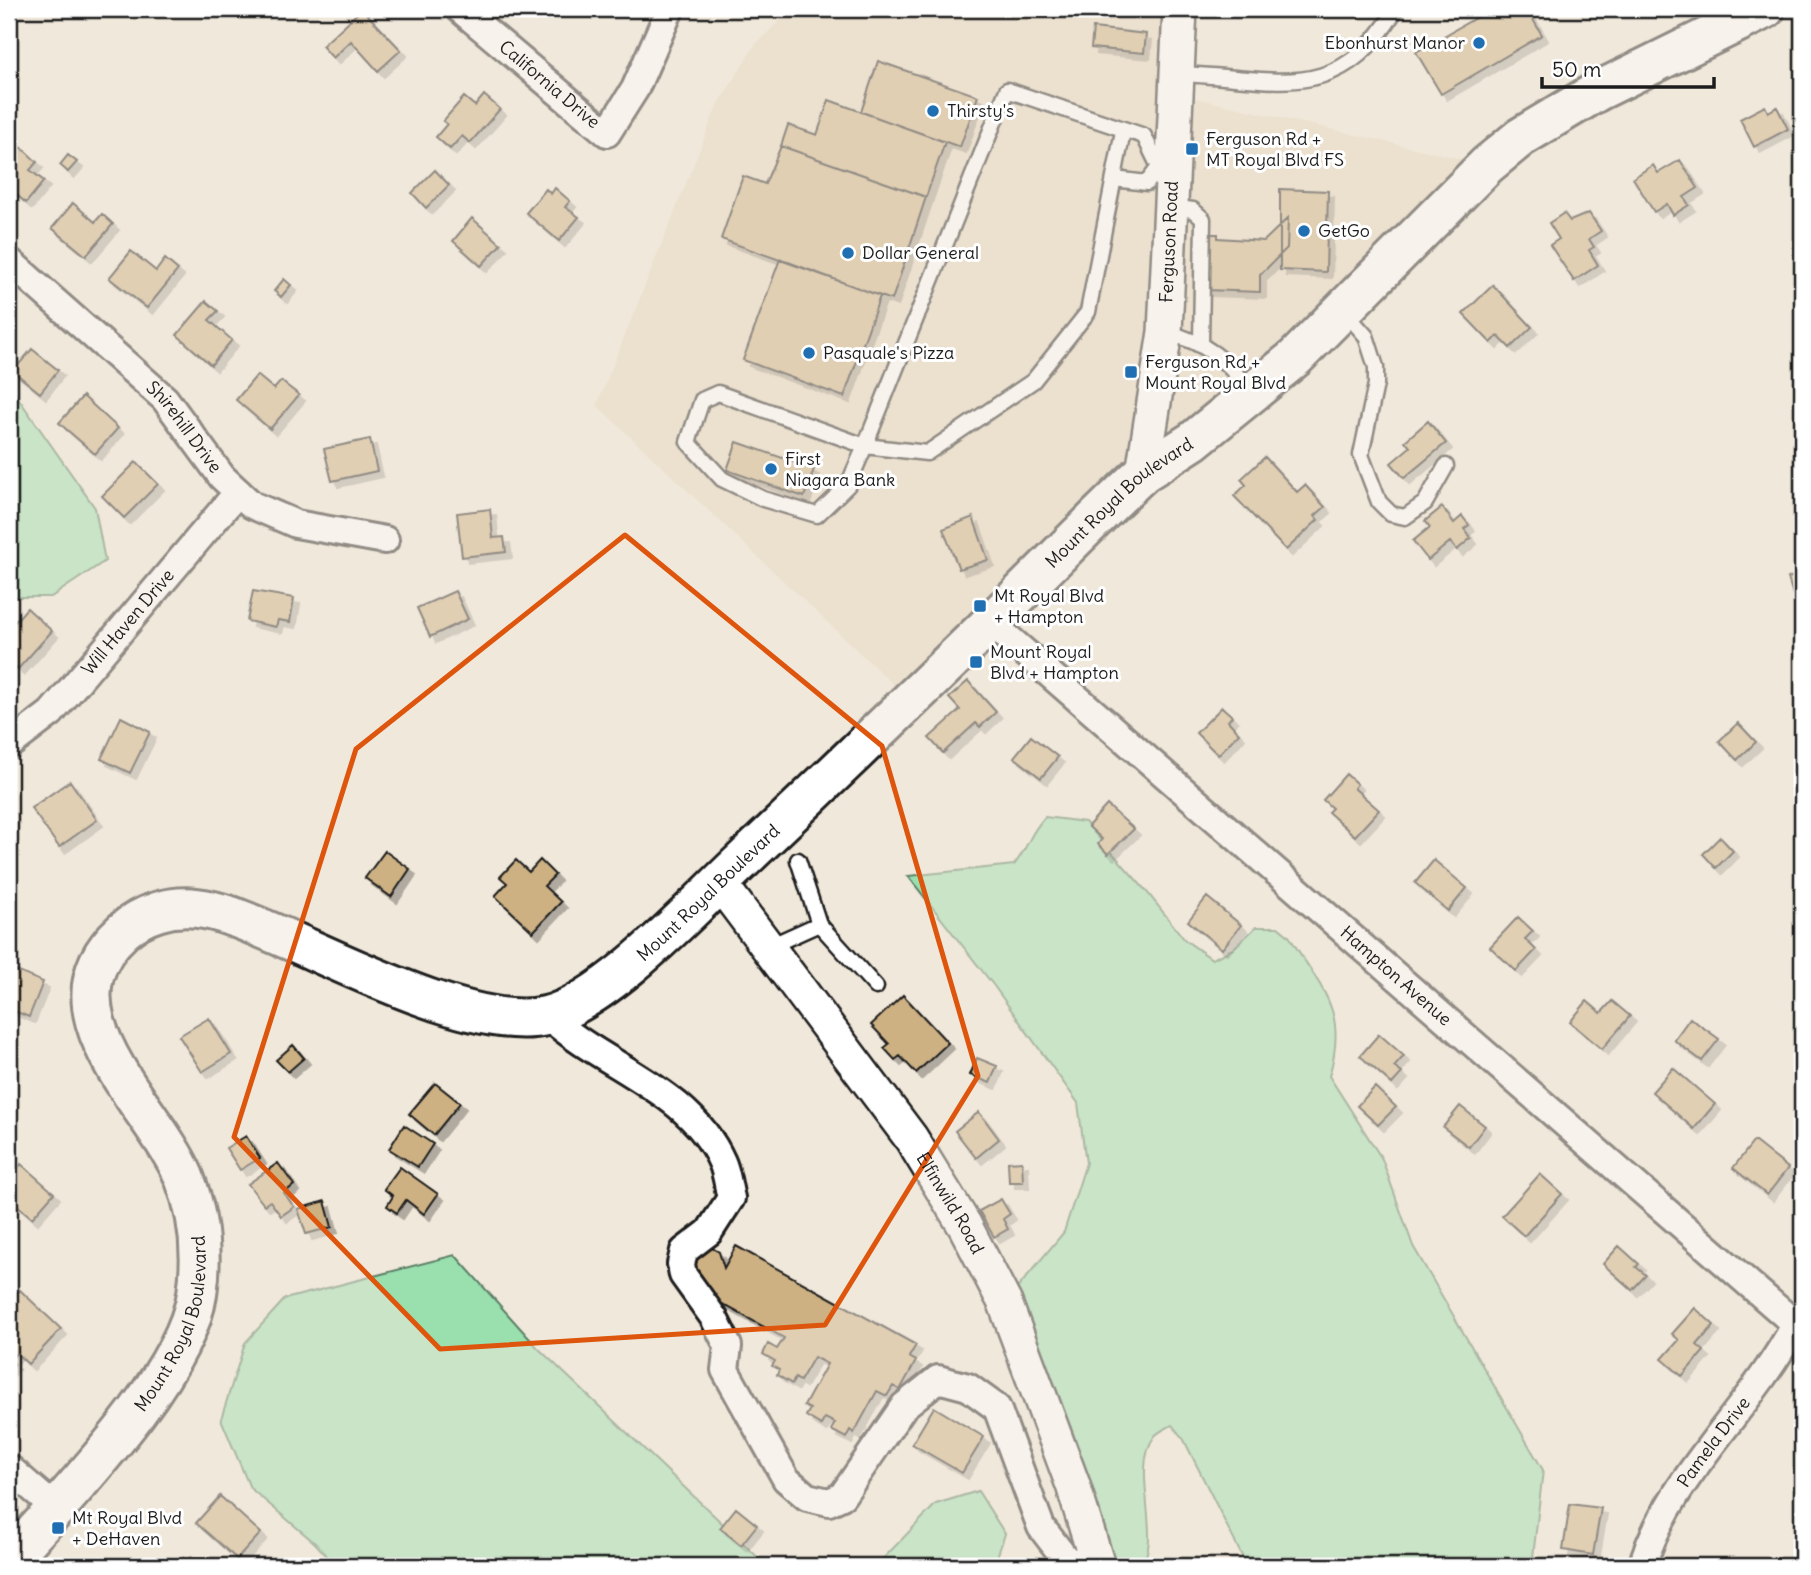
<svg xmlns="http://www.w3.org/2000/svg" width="1811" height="1575" viewBox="0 0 1811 1575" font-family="Delius,sans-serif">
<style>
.built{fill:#e6d8c0}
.green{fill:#99e0ae;stroke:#5a7e65;stroke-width:2}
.building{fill:#cdb183;stroke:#1c1c1c;stroke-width:2;filter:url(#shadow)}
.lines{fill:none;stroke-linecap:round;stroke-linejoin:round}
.service-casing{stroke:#1c1c1c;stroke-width:19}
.minor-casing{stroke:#1c1c1c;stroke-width:32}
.tertiary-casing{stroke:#1c1c1c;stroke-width:38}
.secondary-casing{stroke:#1c1c1c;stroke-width:44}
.service{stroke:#fff;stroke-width:14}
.minor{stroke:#fff;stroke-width:26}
.tertiary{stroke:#fff;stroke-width:33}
.secondary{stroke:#fff;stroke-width:38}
.marked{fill:none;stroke:#de560d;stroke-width:5;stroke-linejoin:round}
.poi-dot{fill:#1f6fb2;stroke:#fff;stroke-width:2.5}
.labels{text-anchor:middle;stroke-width:6;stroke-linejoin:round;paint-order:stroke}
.poi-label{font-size:18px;fill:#1c1c1c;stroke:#fff;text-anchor:start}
.street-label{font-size:18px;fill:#1c1c1c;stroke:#fff}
</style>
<defs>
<filter id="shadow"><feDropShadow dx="6" dy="6" stdDeviation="0" flood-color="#0004"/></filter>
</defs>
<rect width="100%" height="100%" fill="#f0e8da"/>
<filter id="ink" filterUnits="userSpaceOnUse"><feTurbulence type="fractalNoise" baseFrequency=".0143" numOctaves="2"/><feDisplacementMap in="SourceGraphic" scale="14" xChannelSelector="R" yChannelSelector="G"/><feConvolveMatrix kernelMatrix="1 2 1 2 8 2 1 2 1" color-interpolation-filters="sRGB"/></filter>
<g filter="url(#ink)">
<path class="built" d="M792,9h388l-4,85 311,71 -577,535 -313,-295 120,-298 38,-62z"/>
<path class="green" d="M9,385l86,123 10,53 -54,36h-42z
M1045,817l40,5 62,70 38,48 27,19 21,-10 23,-22h22l11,9c32,53 60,74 40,140l53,83 31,87 130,224 -11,96h-285l-63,-126 -12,-15c-5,3 -15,7 -18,12 -24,33 10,104 -14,129h-42l-93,-263 59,-71 22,-69 -8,-60 -84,-117 -86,-110 106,-11c14,-17 15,-31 31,-48z
M455,1255l82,92 230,219h-431l-21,-23 -65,-55 -29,-69 24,-76 40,-44z
M978,1491l27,43 -11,32h-118l60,-62z"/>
<path class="building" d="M362,9l39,41 -23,21 -27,-30 -18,17 -11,-12z
M1491,9h36l15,26 -101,59 -25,-42z
M1093,28l53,6 -2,19 -53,-5z
M878,61l100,35 -18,51 -99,-35z
M484,95l16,14 -30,34 -8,-7 -12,13 -14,-12 11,-13 -4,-3 21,-24 11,9z
M829,100l116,42 -19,55 -145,-51 7,-21 29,10z
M1765,106l3,6 9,-5 11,22 -34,18 -14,-28z
M781,146l145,51 -34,103 -171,-61 22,-63 22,8z
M21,147l16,15 -7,8 14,11 -18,22 -17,-15v-27z
M68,155l9,7 -9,10 -8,-7z
M1680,160l18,28 -14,9 5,8 -16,10 -6,-11 -13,8 -21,-34 20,-13 5,8z
M435,170l14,15 -23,23 -14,-15z
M555,188l15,13 -5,6 14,10 -20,24 -33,-28 20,-24 5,5z
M1280,189l48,2 -2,81 -46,-2z
M73,203l22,19 7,-8 11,10 -27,32 -34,-28z
M1564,213l6,8 19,-8 12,18 -12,8 5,8 -5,3 9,15 -24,16 -24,-36 9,-6 -10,-16z
M472,218l29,26 -20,22 -28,-25z
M1288,218l-1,30 -27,27v17l-54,-2 3,-56h9v4l46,3z
M131,251l25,20 9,-12 13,11 -31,38 -38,-30z
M780,259l100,37 -36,101 -101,-37z
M284,279l7,6 -10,12 -7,-6z
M1493,285l39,42 -22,21 -12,-12 -7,7 -28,-29z
M206,301l12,10 -9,9 23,20 -21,25 -34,-30z
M32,349l26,21 -18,23 -27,-22z
M257,375l17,14 7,-8 18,14 -29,34 -34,-29z
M83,396l35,32 -23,26 -36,-31z
M1428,421l18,22 -42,35 -13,-15 19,-16 -5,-6z
M370,439l7,32 -45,10 -8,-32z
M737,442l77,27 -10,28 -77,-27z
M1265,457l32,35 8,-7 20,22 -10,9 3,4 -32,30 -52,-54 12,-11 -5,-6z
M136,462l22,22 -34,34 -22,-22z
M1442,507l12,16 8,-7 7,9 -5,4 7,9 -14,12 -7,-8 -22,18 -15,-19 17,-14 -5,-6z
M490,509l3,29 11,-1 2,15 -44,5 -5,-44z
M973,517l15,43 -29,9 -16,-40z
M1802,573v22l-8,3 -6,-20z
M253,591l41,7 -4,24 -12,-2 -2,7 -29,-6z
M455,591l13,28 -38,18 -13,-29z
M27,608l25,23 -34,38 -9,-8v-33z
M968,681l28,31 -16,15 -4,-4 -33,30 -14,-15 31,-28 -11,-12z
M1222,707l10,9 -4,5 11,12 -21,22 -22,-22z
M121,717l29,15 -20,41 -29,-14z
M1738,723l18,19 -19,18 -18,-19z
M1031,736l27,21 -17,21 -27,-21z
M1346,774l11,10 -3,4 25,22 -24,26 -27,-24 4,-4 -9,-8z
M70,781l27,39 -38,27 -28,-39z
M1107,805l27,24 -26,25 -10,-10 4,-5 -14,-13z
M1720,837l13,14 -17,17 -13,-14z
M385,851l25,18 -19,28 -26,-19z
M516,860l13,12 11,-12 15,15 -11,11 17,16 -28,30 -38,-36 12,-13 -7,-6z
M1434,860l33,28 -19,23 -33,-28z
M1207,897l34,28 -19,24 -34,-28z
M1518,917l15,14 -8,8 11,11 -20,21 -26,-24z
M9,968l34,14 -14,35 -20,-8z
M903,995l45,48 -32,30 -16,-17 -5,4 -11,-12 5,-4 -18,-19z
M1587,1001l14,12 11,-12 18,15 -28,33 -32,-27z
M209,1018l22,36 -29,18 -23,-36z
M1690,1018l29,21 -17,22 -28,-21z
M1379,1034l25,22 -10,11 8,6 -10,11 -32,-28z
M293,1045l11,13 -16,14 -12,-12z
M977,1058l20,8 -7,17 -20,-8z
M1673,1068l42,36 -21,25 -42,-37z
M435,1083l25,20 -26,32 -25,-21z
M1375,1087l21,20 -18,18 -21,-19z
M1460,1106l25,20 -16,21 -26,-20z
M979,1112l20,27 -23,19 -21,-27z
M404,1125l29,19 -15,23 -29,-18z
M246,1136l14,22 -20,12 -14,-22z
M1754,1141l34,27 -21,27 -34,-27z
M1022,1161l1,21h-14l-1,-20z
M278,1163l16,22 -10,8 10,14 -13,9 -11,-15 -6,4 -16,-21z
M21,1164l33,29 -22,25 -23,-20v-19z
M400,1167l38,27 -14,20 -18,-14 -9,13 -10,-7 6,-10 -9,-7z
M1540,1174l22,20 -38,42 -22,-20z
M1001,1199l9,15 -7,5 5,10 -14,8 -15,-26z
M325,1201l7,26 -26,7 -8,-25z
M736,1246l180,99 -7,12 7,4 -16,29 -7,-4 -6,10 -10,-5 -23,42 -4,-3 -4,8 -15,-8 4,-7 -10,-5 -4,7 -15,-9 4,-7 -6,-3 23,-42 -13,-7 -14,24 -5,-3 -3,6 -15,-9 2,-5 -7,-4 3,-5 -12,-7 5,-10 9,5 7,-11 -83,-46 5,-10 -11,-7 -4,-15 19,-13 9,5 5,16z
M1619,1246l20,18 -3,3 10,8 -14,15 -29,-26z
M20,1290l41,39 -33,35 -12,-11 -6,7 4,4 -5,5v-68z
M1695,1308l19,17 -17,20 7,6 -22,25 -20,-17 17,-19 -7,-6z
M934,1407l50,30 -22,36 -50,-29z
M220,1496l41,37 -24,26 -41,-36z
M1570,1504l31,4 -8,47 -30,-5z
M736,1508l21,17 -16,20 -21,-17z"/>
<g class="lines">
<g class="service-casing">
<path id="service" d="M1706,9l18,19
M1177,74c97,2 159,35 219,-65
M1123,131l-35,181 -55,69 -106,72 -62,-7 142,-356 137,46 15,31 10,-3
M1114,179l33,4 12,-16
M1171,207l22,3 10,9 -2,125
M1344,311l22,25 10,31v17l-15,71 18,47 12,12 14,3 20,-14 21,-37
M1165,332c43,11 60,27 87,61
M718,393l147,53 -17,39 -31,30 -54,-16 -41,-20 -34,-37 14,-42z
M819,924l57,63
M768,947l51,-23 -21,-64"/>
</g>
<g class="minor-casing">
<g id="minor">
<path id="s1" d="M460,9l147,124 28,-44 35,-80"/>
<path id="s2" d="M9,261l156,138 57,78 30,28 44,19 89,16"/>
<path id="s3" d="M991,623l811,707"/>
<path id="s4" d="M9,745l42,-32 187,-221"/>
<path d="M548,1016c55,51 142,73 174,146 5,11 6,25 9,36l-22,34 -25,19 -3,13 2,11 31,43 14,28 -3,24 61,109 21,18 22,5 13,-6 62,-90 34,-27 30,8 29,21 44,119 27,35 29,-1"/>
<path d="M9,1468l46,40"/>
<path id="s5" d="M1642,1566c28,-91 109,-157 153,-241"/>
</g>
</g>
<g class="tertiary-casing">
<g id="tertiary">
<path id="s6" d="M1143,473l22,-141 15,-323"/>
<path id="s7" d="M719,882l192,256 54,88 40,77 68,182 25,81"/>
</g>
</g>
<g class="secondary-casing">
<g id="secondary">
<path id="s8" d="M9,1561c55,-63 176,-184 188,-267 6,-40 2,-79 -13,-117 -31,-73 -148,-167 -61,-246 20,-18 48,-26 74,-23 26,3 52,15 76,25 68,28 203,100 273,83 60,-14 149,-111 195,-154 82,-78 164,-156 245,-235 53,-51 103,-104 157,-154l50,-32 102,-83 192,-193 34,-28 77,-46 167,-82"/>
</g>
</g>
<use href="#service" class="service"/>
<use href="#minor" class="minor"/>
<use href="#tertiary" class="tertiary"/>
<use href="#secondary" class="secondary"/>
</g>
</g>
<path d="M0 0H1811V1575H0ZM625,535l257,211 96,330 -153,249 -385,24 -206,-212 122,-388z" fill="#f0e8da" fill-opacity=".55" fill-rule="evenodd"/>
<path class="marked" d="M625,535l257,211 96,330 -153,249 -385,24 -206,-212 122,-388z"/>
<g class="poi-dot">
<circle cx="1479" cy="43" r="7"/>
<circle cx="933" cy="111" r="7"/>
<rect x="1185" y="142" width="14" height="14" rx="3.5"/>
<circle cx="1304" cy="231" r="7"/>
<circle cx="848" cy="253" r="7"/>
<circle cx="809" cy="353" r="7"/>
<rect x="1124" y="365" width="14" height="14" rx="3.5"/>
<circle cx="771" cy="469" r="7"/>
<rect x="973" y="599" width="14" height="14" rx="3.5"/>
<rect x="969" y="655" width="14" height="14" rx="3.5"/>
<rect x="51" y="1521" width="14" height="14" rx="3.5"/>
</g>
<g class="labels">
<g class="poi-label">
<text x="1465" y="49" text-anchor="end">Ebonhurst Manor</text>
<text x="947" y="117">Thirsty's</text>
<text x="1206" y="145">Ferguson Rd +<tspan x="1206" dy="21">MT Royal Blvd FS</tspan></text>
<text x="1318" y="237">GetGo</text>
<text x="862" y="259">Dollar General</text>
<text x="823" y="359">Pasquale's Pizza</text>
<text x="1145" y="368">Ferguson Rd +<tspan x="1145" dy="21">Mount Royal Blvd</tspan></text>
<text x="785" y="465">First<tspan x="785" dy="21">Niagara Bank</tspan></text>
<text x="994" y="602">Mt Royal Blvd<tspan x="994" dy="21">+ Hampton</tspan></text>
<text x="990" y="658">Mount Royal<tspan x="990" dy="21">Blvd + Hampton</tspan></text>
<text x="72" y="1524">Mt Royal Blvd<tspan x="72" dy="21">+ DeHaven</tspan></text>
</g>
<g class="street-label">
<text dy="6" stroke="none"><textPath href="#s1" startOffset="117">California Drive</textPath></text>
<text dy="6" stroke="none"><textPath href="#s6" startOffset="233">Ferguson Road</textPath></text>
<text dy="6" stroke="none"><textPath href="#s2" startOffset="242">Shirehill Drive</textPath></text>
<text dy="6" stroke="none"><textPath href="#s8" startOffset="1951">Mount Royal Boulevard</textPath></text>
<text dy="6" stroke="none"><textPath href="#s4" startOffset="172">Will Haven Drive</textPath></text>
<text dy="6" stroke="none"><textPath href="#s8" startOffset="1384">Mount Royal Boulevard</textPath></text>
<text dy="6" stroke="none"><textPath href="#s3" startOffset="537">Hampton Avenue</textPath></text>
<text dy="6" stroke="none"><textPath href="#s7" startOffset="396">Elfinwild Road</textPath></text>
<text dy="6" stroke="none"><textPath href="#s8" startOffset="294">Mount Royal Boulevard</textPath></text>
<text dy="6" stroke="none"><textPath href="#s5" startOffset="144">Pamela Drive</textPath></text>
</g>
</g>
<rect width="1811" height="1575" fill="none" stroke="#fff" stroke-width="35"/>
<rect x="18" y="18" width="1776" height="1540" fill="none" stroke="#1c1c1c" stroke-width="2.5" filter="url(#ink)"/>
<path d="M1542 77v10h172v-10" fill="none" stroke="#1c1c1c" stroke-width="3.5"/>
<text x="1552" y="77" font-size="21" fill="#1c1c1c" stroke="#ffffff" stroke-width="5" paint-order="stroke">50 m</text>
</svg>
